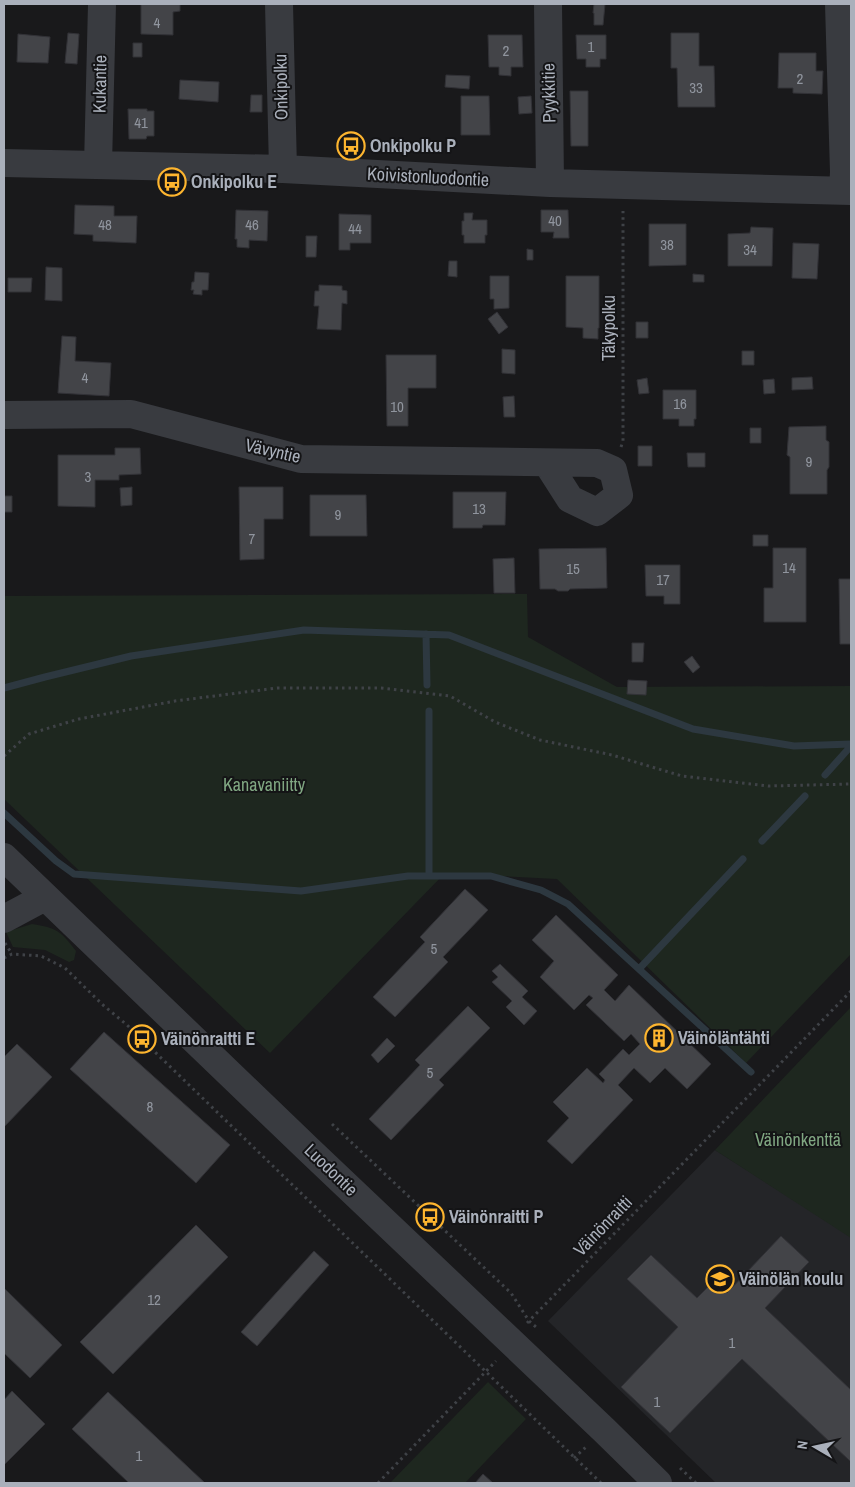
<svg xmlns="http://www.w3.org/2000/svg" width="855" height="1487" viewBox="0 0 855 1487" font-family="'Archivo Narrow',sans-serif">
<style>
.built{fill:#242528}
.green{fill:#1e271f}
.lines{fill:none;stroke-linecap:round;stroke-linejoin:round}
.stream{stroke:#2d3840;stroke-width:7}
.building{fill:#434448;stroke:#323237}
.path{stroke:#3f4247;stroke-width:3;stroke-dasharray:2.5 4;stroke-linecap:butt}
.minor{stroke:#393b40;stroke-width:28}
.labels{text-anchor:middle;stroke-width:4;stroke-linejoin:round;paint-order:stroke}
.number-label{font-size:15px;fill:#90959e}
.street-label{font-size:18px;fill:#aab0bb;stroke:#141416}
.poi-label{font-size:18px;font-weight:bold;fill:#aab0bb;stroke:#141416;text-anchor:start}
.park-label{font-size:18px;fill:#80a782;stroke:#141416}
</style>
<rect width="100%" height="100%" fill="#19191b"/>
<path class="built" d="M715,1150l136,87v246h-135l-168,-162z"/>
<path class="green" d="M527,594l1,43 89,50 234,-1v268l-105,109 -189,-184 -112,-6 -175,180 -266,-254v-203z
M32,924c25,4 29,7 44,27l-2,9 -5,2 -24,-12 -32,-3 -7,-15z
M851,1007v231l-136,-88z
M488,1382l38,37 -61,64h-75z"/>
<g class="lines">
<path class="stream" d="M426,634l1,51
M4,688l41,-11 86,-21 173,-26 145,5 244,94 101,17 57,-2
M825,775l26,-29
M4,813l52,48 18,13 227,17 107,-15h83l50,14 27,14 183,168
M762,841l43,-45
M429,876v-165
M639,969l104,-110"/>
</g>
<path class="building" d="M141,4h39v7l-7,1v23l-32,-1z
M594,4h11l-2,21h-9v-12h-1z
M68,33l11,1 -2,30 -12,-1z
M671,33h28v33h15l1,41h-37l-1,-39h-6z
M18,34l32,3 -2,26 -31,-1z
M488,35h34l1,32h-12v9l-12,-1v-8h-10z
M576,35h30v24h-6v8h-14v-8h-9z
M133,43h9v14h-9z
M779,53h37v18h7l-1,23 -29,-1v-5h-15z
M446,75l24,1 -1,13 -24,-2z
M180,80l39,2 -1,20 -39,-3z
M570,91h18v55h-17z
M251,95h11v17h-12z
M461,96h28l1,39h-29z
M531,96l1,17 -13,1 -1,-17z
M128,109h19v2h7v25h-7l-1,3h-17z
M75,205l39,1v10h23l-1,27 -43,-2v-6l-19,-1z
M236,210l32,1 -1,30 -18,-1v8l-12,-1v-8h-2z
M541,210h27l1,28h-16l1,-6h-13z
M464,213h9l-1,7h15v15h-2v8h-21v-8h-2v-14h2z
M339,214l32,1v28h-21v7h-11z
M649,224h37v41l-37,1z
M751,227l22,1 -1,38h-44v-32l22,-1z
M306,236h11l-1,21h-10z
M793,243l26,1 -2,35 -25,-1z
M527,249l6,1v10h-6z
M449,261h8v16l-9,-1z
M46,267l16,1v33l-17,-1z
M195,272l14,1 -1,17h-6v5l-9,-1 1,-4h-3l1,-8h2z
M693,274l11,1v7h-11z
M490,276h19v32l-15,1v-10h-4z
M566,276h33v52h-1v11l-15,-1v-10l-17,-1z
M8,278h24l-1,14h-23z
M319,285l23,1v4l5,1v13l-5,-1 -1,27 -24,-1 2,-23h-5l1,-15h4z
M497,312l11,15 -9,7 -11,-15z
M636,322h12v16h-12z
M62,336l14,1 -1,24 36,2 -2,33 -51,-3z
M502,349l13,1v24l-13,-1z
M742,351h12v14h-12z
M386,355h50v33h-28v38h-21z
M812,377l1,12 -21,1v-12z
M647,378l2,15 -10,1 -2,-14z
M774,379l1,14 -11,1 -1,-14z
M663,390h33v29h-2v7h-15v-7h-16z
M514,396l1,21h-11l-1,-20z
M826,426v14l3,2v25l-2,3v24h-37v-37l-3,-2 2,-28z
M750,428h11v15h-11z
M638,446h14v20h-14z
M115,448h25l1,26 -22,1v5h-24v27l-37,-1v-51h57z
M687,453h18v14h-17z
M132,487v18l-11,1 -1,-18z
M239,487h44v32h-19v40l-24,1z
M453,492h53l-1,33h-22l-1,3h-29z
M310,495h56l1,41h-57z
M4,496h8v16h-8z
M753,535h15v11h-15z
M606,548l1,40 -37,1 -2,2h-10l-3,-2h-15l-1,-40z
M773,548h33v74h-42v-34h9z
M514,558l1,35h-21l-1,-34z
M645,565h35v39h-16v-8h-18z
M839,579h12v65h-11z
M632,643h12l-1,19h-11z
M692,656l8,11 -7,6 -9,-11z
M628,680l19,1 -1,14 -19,-1z
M465,889l23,21 -45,47 5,5 -53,55 -22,-20 52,-55 -5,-5z
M556,915l62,60 -14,15 11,11 14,-16 82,79 -24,25 -22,-21 -15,15 -16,-15 -16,17 15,15 -61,64 -25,-23 22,-23 -16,-16 34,-34 16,15 2,-3 -6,-6 24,-25 6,6 11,-11 -9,-10 -7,7 -38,-36 7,-7 -4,-3 -15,15 -34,-33 14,-16 -22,-21z
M500,964l28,27 -6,6 15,14 -13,14 -18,-18 6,-6 -20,-19 6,-5 -6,-6z
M468,1006l22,22 -51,52 5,5 -53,55 -22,-21 51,-54 -5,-5z
M104,1032l126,113 -34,38 -126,-114z
M387,1038l8,8 -17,17 -7,-8z
M17,1044l35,33 -48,50v-70z
M196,1225l32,32 -115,117 -33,-32z
M781,1236l28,26 -44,46 86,82v72l-109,-103 -72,74 -49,-46 57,-60 -51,-48 24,-24 46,43 17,-17 13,12z
M314,1251l15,14 -72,81 -16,-14z
M4,1288l58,57 -32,33 -26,-25z
M12,1391l33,33 -41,41v-65z
M108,1392l97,91h-76l-57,-54z
M483,1474l10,9h-18z"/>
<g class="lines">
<path class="path" d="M370,146l21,1
M621,447l2,-6v-230
M4,756l25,-22 50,-15 96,-18 102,-13h104l69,8 45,26 45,18 72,15 70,21 86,10 83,-2
M5,943l7,11
M4,958l8,-4 29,2 24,12 38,37 24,20 474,458
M332,1124l179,169 18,28 7,6
M527,1323l324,-332
M574,1458l12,-11
M680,1468l16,15
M378,1483l118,-122"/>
<path class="minor" d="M279,4l4,165
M548,4l2,179
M839,4l5,168 -1,19
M4,163l279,6 267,14 301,8
M98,165l4,-161
M4,415l127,-1 170,45 296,4 16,7 6,25 -22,17 -27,-13 -23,-36
M4,857l304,292 296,281 54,53
M4,919l41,-22"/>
</g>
<defs>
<g id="bus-ring" transform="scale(1.4375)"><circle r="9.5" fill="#141416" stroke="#fdb52f" stroke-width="1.5"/><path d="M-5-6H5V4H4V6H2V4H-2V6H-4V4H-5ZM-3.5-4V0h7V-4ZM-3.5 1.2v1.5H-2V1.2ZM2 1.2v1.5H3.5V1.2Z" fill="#fdb52f"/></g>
<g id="building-ring" transform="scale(1.4375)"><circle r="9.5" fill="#141416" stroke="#fdb52f" stroke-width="1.5"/><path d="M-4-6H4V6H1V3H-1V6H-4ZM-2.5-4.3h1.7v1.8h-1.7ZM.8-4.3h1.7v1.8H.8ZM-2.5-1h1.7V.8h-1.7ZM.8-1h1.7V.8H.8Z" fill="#fdb52f"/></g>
<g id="school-ring" transform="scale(1.4375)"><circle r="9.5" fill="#141416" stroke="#fdb52f" stroke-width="1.5"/><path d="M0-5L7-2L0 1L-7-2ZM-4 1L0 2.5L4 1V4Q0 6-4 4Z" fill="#fdb52f"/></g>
</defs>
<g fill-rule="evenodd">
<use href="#bus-ring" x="351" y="146"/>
<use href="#bus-ring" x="172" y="182"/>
<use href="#building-ring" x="659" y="1038"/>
<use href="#bus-ring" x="142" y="1039"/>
<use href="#bus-ring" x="430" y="1217"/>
<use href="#school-ring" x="720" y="1279"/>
</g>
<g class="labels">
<g class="number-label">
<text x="157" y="28">4</text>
<text x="591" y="52">1</text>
<text x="506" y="56">2</text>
<text x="800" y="84">2</text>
<text x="696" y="93">33</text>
<text x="141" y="128">41</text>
<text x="555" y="226">40</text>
<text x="105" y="230">48</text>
<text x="252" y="230">46</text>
<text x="355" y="234">44</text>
<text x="667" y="250">38</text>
<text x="750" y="255">34</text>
<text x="85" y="383">4</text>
<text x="680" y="409">16</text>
<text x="397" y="412">10</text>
<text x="809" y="467">9</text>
<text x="88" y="482">3</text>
<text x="479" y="514">13</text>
<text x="338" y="520">9</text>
<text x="252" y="544">7</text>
<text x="789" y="573">14</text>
<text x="573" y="574">15</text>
<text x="663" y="585">17</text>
<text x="434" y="954">5</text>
<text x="430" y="1078">5</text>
<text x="150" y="1112">8</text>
<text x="154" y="1305">12</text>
<text x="732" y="1348">1</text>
<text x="657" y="1407">1</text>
<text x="139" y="1461">1</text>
</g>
<g class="street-label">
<text transform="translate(100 84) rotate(-89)" y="6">Kukantie</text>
<text transform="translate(281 87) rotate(-91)" y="6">Onkipolku</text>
<text transform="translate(549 93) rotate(-91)" y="6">Pyykkitie</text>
<text transform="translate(428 177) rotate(3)" y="6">Koivistonluodontie</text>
<text transform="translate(609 328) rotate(-90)" y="6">Täkypolku</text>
<text transform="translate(273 451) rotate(13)" y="6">Vävyntie</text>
<text transform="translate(331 1170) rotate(44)" y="6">Luodontie</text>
<text transform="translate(603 1226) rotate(-46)" y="6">Väinönraitti</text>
</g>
<g class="poi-label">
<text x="370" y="152">Onkipolku P</text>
<text x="191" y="188">Onkipolku E</text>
<text x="678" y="1044">Väinöläntähti</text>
<text x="161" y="1045">Väinönraitti E</text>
<text x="449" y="1223">Väinönraitti P</text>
<text x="739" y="1285">Väinölän koulu</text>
</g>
<g class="park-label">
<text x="264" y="791">Kanavaniitty</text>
<text x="798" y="1146">Väinönkenttä</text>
</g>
</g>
<rect width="855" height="1487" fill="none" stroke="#aab0bb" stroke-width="10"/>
<g transform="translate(815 1447) rotate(279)" stroke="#141416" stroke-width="4" paint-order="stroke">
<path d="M0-4L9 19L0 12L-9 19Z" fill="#aab0bb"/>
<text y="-8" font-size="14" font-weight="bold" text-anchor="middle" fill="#aab0bb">N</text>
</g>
</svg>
